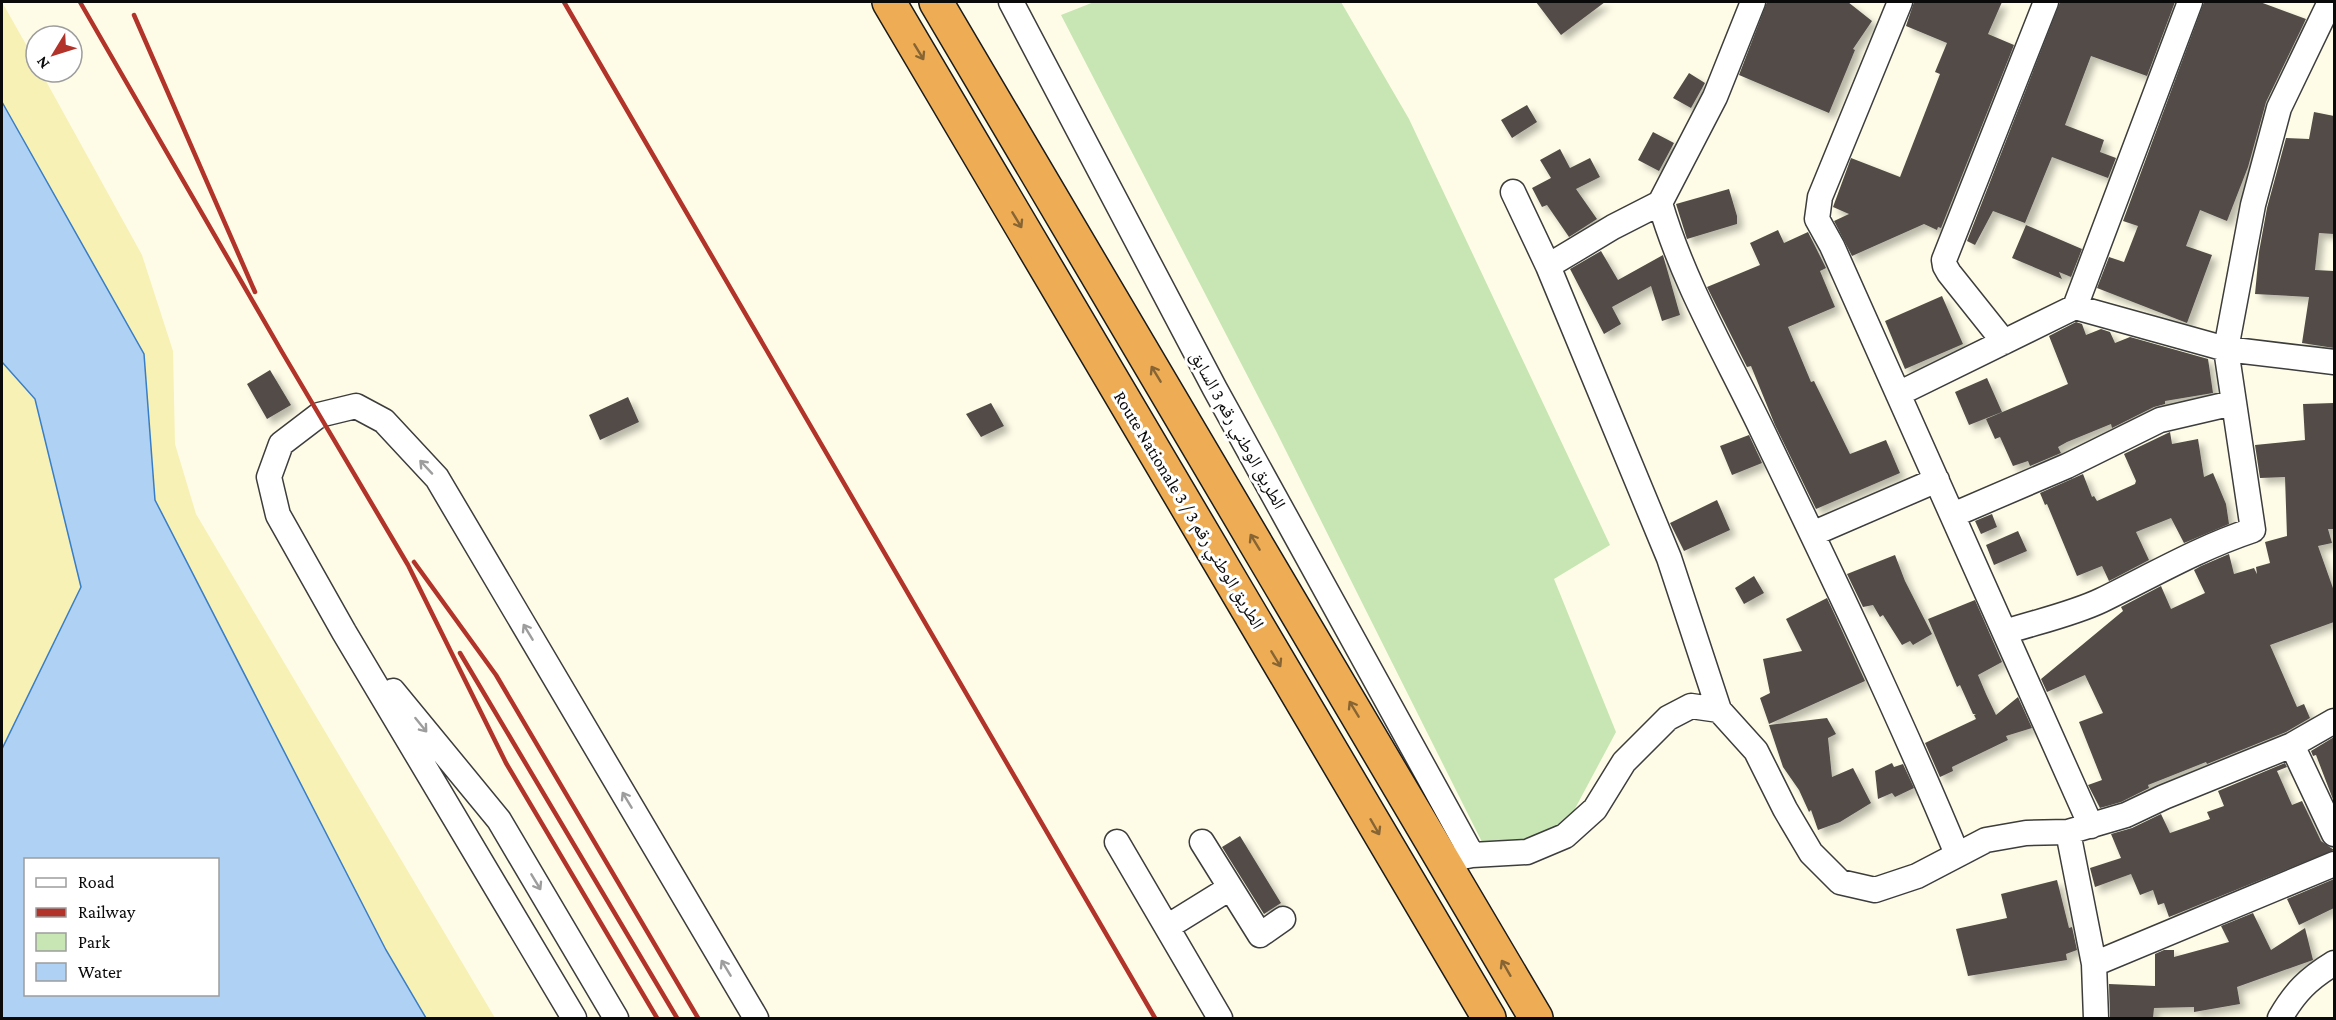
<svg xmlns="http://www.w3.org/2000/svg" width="2336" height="1020" viewBox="0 0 2336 1020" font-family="'Crimson Pro','Noto Naskh Arabic',serif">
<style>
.green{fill:#c8e6b4}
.sand{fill:#f7f1b6}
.water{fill:#afd1f3;stroke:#397dc6;stroke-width:1.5;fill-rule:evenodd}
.building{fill:#524c47;filter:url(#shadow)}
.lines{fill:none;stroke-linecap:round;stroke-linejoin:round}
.minor-casing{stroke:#3d3d3d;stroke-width:27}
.highway-casing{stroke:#1b1b1b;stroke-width:36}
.minor{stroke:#fff;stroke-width:24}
.highway{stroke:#eead55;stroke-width:33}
.rail{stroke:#b23329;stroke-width:4.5}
.oneway{stroke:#876433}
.oneway2{stroke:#9d9d9d}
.labels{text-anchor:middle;stroke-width:6;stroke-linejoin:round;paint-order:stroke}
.street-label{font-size:18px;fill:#0a0a0a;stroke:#fff}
</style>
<defs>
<filter id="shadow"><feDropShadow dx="5.5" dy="5.5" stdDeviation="3" flood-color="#0004"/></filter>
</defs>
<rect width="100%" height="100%" fill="#fefce7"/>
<path class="green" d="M1094,2h247l68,117 201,426 -56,34 62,153 -46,86 -42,27 -45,-1 -207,-413 -215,-416z"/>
<path class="sand" d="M2,2l34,60v10h5l101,183 31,96 2,93 21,70 299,504h-69l-40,-68 -231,-450 -11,-146 -142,-252z
M2,362l33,37 46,188 -79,162z"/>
<path class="water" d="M2,102l142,252 11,146 231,450 40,68h-424v-269l79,-162 -46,-188 -33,-37zM26,860h192v134h-192z"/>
<path class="building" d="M1536,2h69l-44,33z
M1767,2h81l24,19 -19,28 2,1 -26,63 -90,-38z
M1914,2h88l-14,32 26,11 -73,183 -3,-1 -1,3 -13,-6 -72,32 -18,-35 15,-7 -16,-7 18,-49 49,19 40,-103 -5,-2 12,-29 -41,-17z
M2060,2h115l-28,74 -56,-20 -26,69 39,15 -4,12 16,6 -8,20 -56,-21 -27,66 -32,-12 -18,34 -8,-4z
M2204,2h56l46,17 -40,83 -18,65 -21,54 -27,-11 -14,36 26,9 -25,68 -90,-35 12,-31 15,5 14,-36 -15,-5z
M1689,73l16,10 -14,25 -18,-10z
M1527,105l10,17 -25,16 -11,-18z
M2314,112l20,4v118l-15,-1 -4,37 19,1v77l-32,-5 7,-46 -54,-3 4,-42 8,-44 19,-70 23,1z
M1653,132l21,11 -15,28 -21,-11z
M1560,149l10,19 20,-10 10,19 -24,12 21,30 -28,18 -22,-32 -5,2 -10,-19 19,-10 -11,-18z
M1729,189l8,27v8l-50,15 -11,-35z
M2026,225l56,24 -11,28 -12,-5 3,7 -50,-21z
M1778,230l6,13 24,-11 18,36 -6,3 15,36 -47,20 23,55 3,-1 36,73 36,-14 14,33 -84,36 -41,-84 -24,-59 -4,1 -40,-80 53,-22 -10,-22z
M1601,251l17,29 45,-25 17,60 -18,6 -11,-35 -39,21 9,17 -17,10 -34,-65z
M1942,296l21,48 -58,25 -20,-48z
M2076,322l6,2 4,11 15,-6 9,3 5,11 15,-6 78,22 5,34 -48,8v3l-11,3 -42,21 -1,-4 -44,18 -9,5 3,6 -31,13 -2,-5 -15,5 -13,-29 -5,2 -9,-20 82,-35 -19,-48z
M270,370l21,35 -24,14 -20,-35z
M1987,378l15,34 -33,13 -14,-33z
M628,397l11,25 -39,18 -11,-25z
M991,403l13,23 -23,11 -15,-23z
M2334,403v126h-6l4,14 -14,3 16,45v31l-64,23 27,62 7,-3 6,14 -24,14 -79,32 -1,-2 -58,23 1,3 -28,14 -21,6 -12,-23 14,-5 -23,-58 24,-9 -18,-38 -38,17 -6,-13 82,-68 -2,-4 40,-21 10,23 34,-16 -11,-23 7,-4 28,-12 5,20 20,-6 3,6 -1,-7 14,-4 -5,-21 22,-6 -2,-59 -25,1 -5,-33 50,-5 -2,-36z
M2170,432l2,12 26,-5 6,38 9,-4 13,31 3,20 -45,19 -13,-25 -35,14 13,28 -40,21 -7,-15 -25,10 -30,-72 -2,1 -5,-12 43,-19 9,23 2,-1 3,5 38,-17 1,-3 -12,-27z
M1749,435l13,28 -30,12 -12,-29z
M1717,500l13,30 -46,21 -14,-28z
M1992,514l5,13 -16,7 -6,-13z
M2018,531l9,20 -33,14 -8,-20z
M1895,555l10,26 27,53 -19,11 -3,-4 -8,4 -19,-30 -3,2 -7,-12 -10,2 -16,-33z
M1754,576l10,17 -20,11 -9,-16z
M1827,598l38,83 -96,43 -9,-26 10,-5 -7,-34 39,-8 -16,-32z
M1975,600l27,62 -24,13 8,19 10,21 22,-18 14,31 -26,8 2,4 -56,27 1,4 -13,6 -15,-34 51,-24 -2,-4 2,-1h-3l-13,-29 -3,2 -29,-68z
M1827,718l9,16 -8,4 4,39 21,-9 18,35 -31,19 -22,8 -7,-20 -2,2 -10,-22 -16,-23 -14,-42z
M2334,737v65l-18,-47 -3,1 -2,-5z
M1892,763l2,4 9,-3 11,24 -19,9 -3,-4 -14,6 -3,-28z
M2285,763l2,4 -10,4 15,34 10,-4 19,40 13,9 -165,67 -5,-14 -6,2 -5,-15 -13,5 -9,-21 -36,13 -5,-19 31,-10 -10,-24 21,-6 29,-14 9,19 40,-14 -3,-7 17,-6 -6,-15z
M1240,836l41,67 -17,11 -42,-67z
M2334,879v29l-35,17 -12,-26z
M2057,880l12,48 3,-1 5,23 -11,4 1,6 -99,16 -12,-47 51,-11 -6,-24z
M2253,913l18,37 34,-22 8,32 -76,27 3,17 -46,8v-5l-40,1 -1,10h-43l-1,-34 46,2v-32l9,-4h10v7l55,-15 -8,-16z"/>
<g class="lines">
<g class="minor-casing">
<path id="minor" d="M1011,2l204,387 257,466
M1900,2l-80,195 -3,22 15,27 259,580
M1513,192l35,74 121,292 50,152 37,41 29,58 26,44 29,29 35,8 42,-14 69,-36 40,-7 42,-1 58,-17 38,-18 128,-52 42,-24
M1660,203c24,82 68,155 104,231 67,139 134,278 193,420
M1548,266l65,-39 47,-24 55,-106 38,-95
M2075,307l115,-305
M2004,342l-55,-69 -4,-7 -1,-6 102,-258
M1898,394l177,-87 151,42 108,13
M1953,515l114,-49 93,-46 73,-17
M1812,534l125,-54
M2005,632c31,-10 68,-18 97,-32 51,-25 97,-52 151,-70l-27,-181 27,-144 26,-97 51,-106
M393,691l106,129 117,198
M2292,745l42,89
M2068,832l26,132 2,54
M1117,842l103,176
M1202,842l58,93 23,-16
M1457,858l15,-3 55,-3 38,-16 30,-27 29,-47 44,-44 23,-12 28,4
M1167,927l63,-39
M2094,964l240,-100
M574,1018l-230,-386 -66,-117 -9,-38 12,-33 38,-29 37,-9 28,15 53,57 319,540
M2280,1018c15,-26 28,-39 54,-55"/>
</g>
<g class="highway-casing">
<path id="highway" d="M889,2l600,1016
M936,2l600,1016"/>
</g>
<use href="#minor" class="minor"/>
<use href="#highway" class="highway"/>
<path class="rail" d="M80,2l202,350 126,213 98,198 151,255
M564,2l591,1016
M134,15l121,277
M414,562l82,113 202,343
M460,653l217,365"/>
</g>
<defs><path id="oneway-shaft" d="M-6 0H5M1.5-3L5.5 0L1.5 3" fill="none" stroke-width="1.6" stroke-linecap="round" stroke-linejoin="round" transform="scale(1.5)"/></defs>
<g class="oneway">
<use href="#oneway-shaft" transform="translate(919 52) rotate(59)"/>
<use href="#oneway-shaft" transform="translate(1017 220) rotate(59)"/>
<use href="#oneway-shaft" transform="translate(1156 374) rotate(-121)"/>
<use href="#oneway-shaft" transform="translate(1255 542) rotate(-121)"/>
<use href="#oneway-shaft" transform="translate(1276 659) rotate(59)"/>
<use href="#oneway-shaft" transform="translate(1354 709) rotate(-121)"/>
<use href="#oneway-shaft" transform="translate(1375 827) rotate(60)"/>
<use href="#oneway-shaft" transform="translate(1506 968) rotate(-120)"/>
</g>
<g class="oneway2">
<use href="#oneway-shaft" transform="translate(426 467) rotate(-133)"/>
<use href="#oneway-shaft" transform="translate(528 632) rotate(-121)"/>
<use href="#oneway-shaft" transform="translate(421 725) rotate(51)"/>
<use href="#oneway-shaft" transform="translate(627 800) rotate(-121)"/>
<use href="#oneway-shaft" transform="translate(536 882) rotate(59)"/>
<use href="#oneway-shaft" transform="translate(726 968) rotate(-121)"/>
</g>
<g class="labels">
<g class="street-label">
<text transform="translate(1238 430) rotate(61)" y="6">الطريق الوطني رقم 3 السابق</text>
<text transform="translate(1189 510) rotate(59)" y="6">Route Nationale 3 / الطريق الوطني رقم 3</text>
</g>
</g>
<rect width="2336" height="1020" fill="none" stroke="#0a0a0a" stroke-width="6"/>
<rect x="24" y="858" width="195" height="138" fill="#ffffff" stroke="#9d9d9d" stroke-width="1.5"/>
<rect x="36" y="878" width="30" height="9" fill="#ffffff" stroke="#9d9d9d" stroke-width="1.5"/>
<text x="78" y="888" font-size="18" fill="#0a0a0a">Road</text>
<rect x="36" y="908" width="30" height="9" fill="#b23329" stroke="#9d9d9d" stroke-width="1.5"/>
<text x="78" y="918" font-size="18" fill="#0a0a0a">Railway</text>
<rect x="36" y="933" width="30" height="18" fill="#c8e6b4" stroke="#9d9d9d" stroke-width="1.5"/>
<text x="78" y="948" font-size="18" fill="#0a0a0a">Park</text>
<rect x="36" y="963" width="30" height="18" fill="#afd1f3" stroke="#9d9d9d" stroke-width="1.5"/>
<text x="78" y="978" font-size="18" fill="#0a0a0a">Water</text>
<g transform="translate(54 54) rotate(232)"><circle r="28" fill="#ffffff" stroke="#9d9d9d" stroke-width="1.5"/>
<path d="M0-4.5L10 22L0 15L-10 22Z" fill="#b23329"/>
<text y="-9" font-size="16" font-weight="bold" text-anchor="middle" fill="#0a0a0a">N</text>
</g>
</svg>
